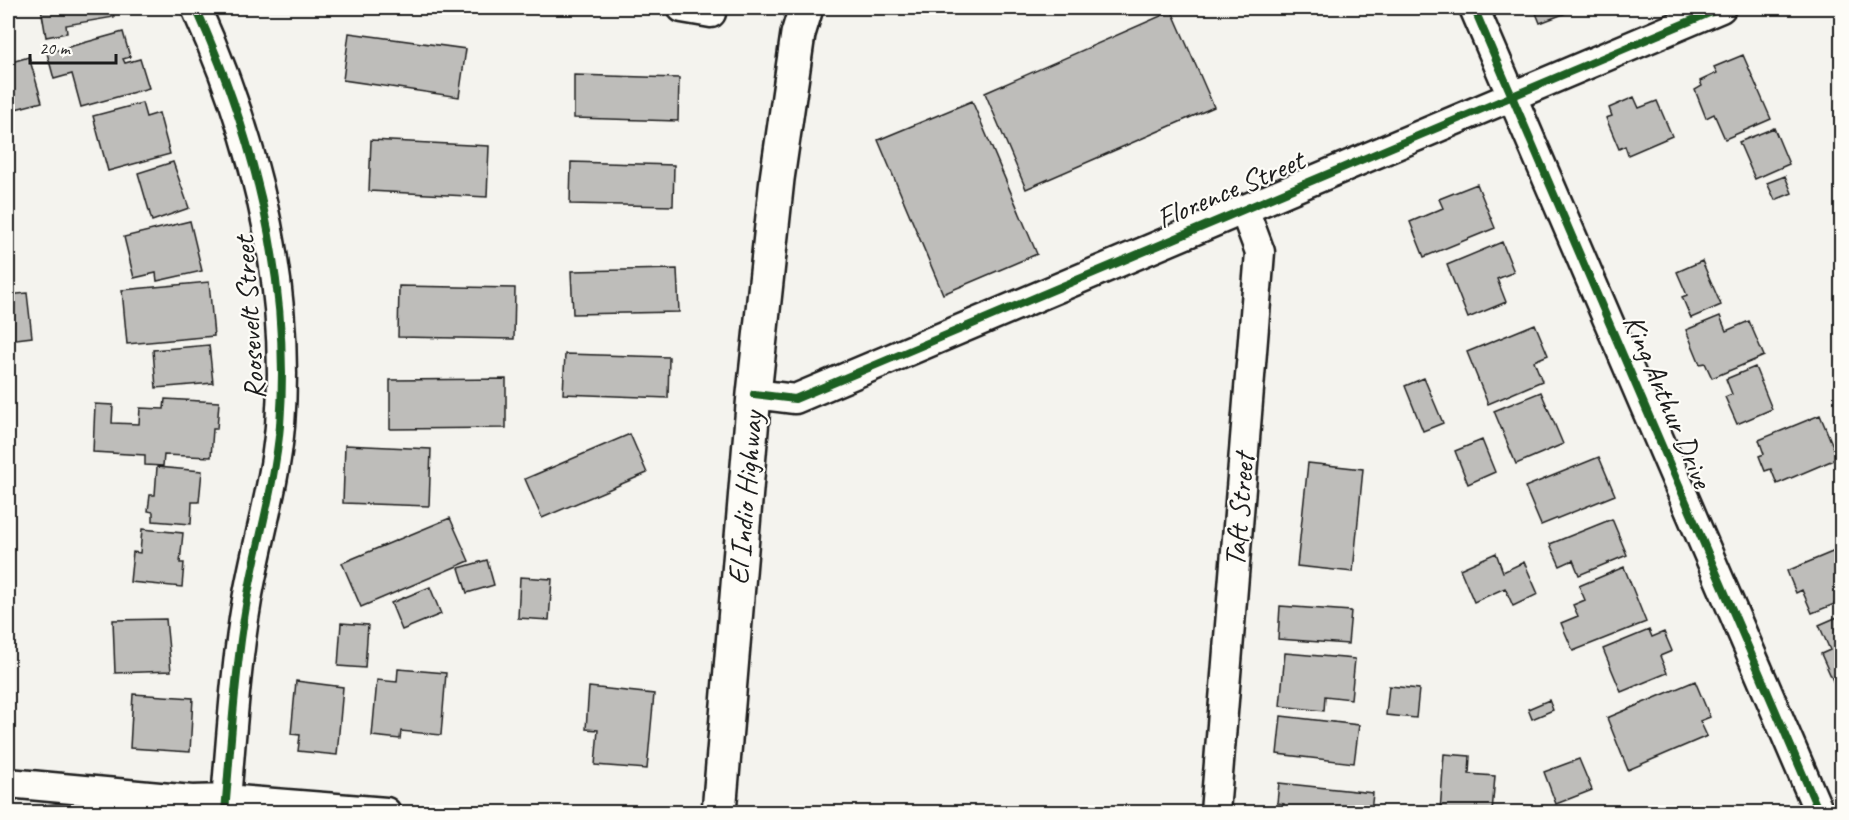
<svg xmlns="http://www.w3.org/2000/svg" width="1849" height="820" viewBox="0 0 1849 820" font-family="Caveat,sans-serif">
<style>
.building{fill:#bebdba;stroke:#1c1c1c;stroke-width:1.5}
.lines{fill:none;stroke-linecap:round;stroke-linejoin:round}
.minor-casing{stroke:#1c1c1c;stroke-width:33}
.major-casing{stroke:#1c1c1c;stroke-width:38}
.minor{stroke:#fdfcf7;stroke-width:28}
.major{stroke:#fdfcf7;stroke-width:33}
.cycleway-casing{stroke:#fdfcf7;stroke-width:11}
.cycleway{stroke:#1b5e20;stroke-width:8}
.labels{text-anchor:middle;stroke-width:4.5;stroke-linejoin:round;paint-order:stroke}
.street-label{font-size:30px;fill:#1c1c1c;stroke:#fdfcf7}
</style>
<rect width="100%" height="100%" fill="#f4f3ee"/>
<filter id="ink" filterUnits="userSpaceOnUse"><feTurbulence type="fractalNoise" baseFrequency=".0167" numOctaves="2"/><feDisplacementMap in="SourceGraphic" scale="12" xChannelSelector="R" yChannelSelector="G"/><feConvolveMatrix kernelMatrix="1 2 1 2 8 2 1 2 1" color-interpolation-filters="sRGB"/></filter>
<g filter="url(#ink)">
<path class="building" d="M41,8h71l2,9 -48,8 1,8 -21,4z
M1548,8h31l-39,15 -4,-10z
M1172,11l42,96 -188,82 -41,-96z
M123,32l7,25 -7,2 2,4 15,-4 9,29 -68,19 -9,-33 -18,5 -7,-26z
M349,33l117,16 -7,48 -116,-17z
M1743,55l28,64 -46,20 -11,-25 -8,4 -11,-28 7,-4 -2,-5 17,-8 -3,-6z
M29,57l13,45 -34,9v-48z
M574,75l105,3 -1,43 -104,-3z
M1634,97l5,11 18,-7 15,35 -44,19 -3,-9 -6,3 -13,-31 6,-2 -3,-8z
M972,101l65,153 -94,40 -65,-154z
M142,103l4,14 13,-4 11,41 -62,17 -15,-55z
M1774,128l15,36 -34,15 -16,-37z
M371,140l118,6 -2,51 -118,-6z
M173,162l16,46 -37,13 -14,-48z
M571,162l103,3 -1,41 -103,-2z
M1785,176l7,17 -17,7 -8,-17z
M1477,184l18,44 -71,29 -14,-35 33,-14 -4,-9z
M190,221l12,50 -45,10 -1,-8 -22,5 -10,-41z
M1502,242l12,30 -17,7 9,23 -38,16 -21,-53z
M1702,261l19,44 -30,13 -9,-21 5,-2 -10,-23z
M677,269l2,43 -106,2 -2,-43z
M209,282l5,54 -87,8 -5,-54z
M399,286l116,2 -1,51 -116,-2z
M27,293l5,44 -24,3v-45z
M1720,316l6,15 23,-10 15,35 -52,22 -7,-15 -5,1 -14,-34z
M1535,324l13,31 -14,6 8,20 -54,23 -21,-52z
M209,345l4,38 -57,5 -3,-38z
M565,354l104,3 -1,41 -105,-4z
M1755,367l17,42 -35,15 -12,-27 7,-3 -6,-15z
M1424,378l19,45 -20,8 -18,-45z
M506,379v49l-116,1v-49z
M1541,392l22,52 -47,20 -22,-53z
M165,399l54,3 -2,27h-4l-2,28 -47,-2 -1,11 -18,-1v-10l-52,-3 2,-48 18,1 -1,18 27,1 1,-16 24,1z
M1820,415l18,43 -61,26 -6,-15 -6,2 -6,-15 5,-2 -5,-14z
M630,434l17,39 -105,45 -17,-39z
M1482,440l13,32 -27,12 -13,-33z
M345,445l86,4 -2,57 -86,-3z
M1599,457l16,38 -74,30 -16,-38z
M1308,463l55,6 -10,103 -56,-6z
M157,467l45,4 -3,31h-7l-1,22 -38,-3v-9l-5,-1 2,-16h5z
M450,518l19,43 -108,46 -19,-44z
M1612,519l15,36 -48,20 -6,-15 -13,6 -10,-22z
M142,529l41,4 -3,30h4l-2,24 -52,-5 3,-30 7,1z
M1842,548v53l-30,12 -10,-23 -6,3 -9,-22z
M1496,553l7,19 21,-10 14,32 -25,12 -8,-18 -31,14 -14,-33z
M487,560l7,25 -27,8 -8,-25z
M1624,567l22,55 -73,29 -12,-28 17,-7 -5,-11 12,-5 -6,-14z
M520,577l32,2 -3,41 -31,-2z
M430,587l11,27 -39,16 -11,-27z
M1280,606l71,5 -3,33 -70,-5z
M1842,615v65l-8,3 -13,-29 9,-4 -11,-25z
M166,619l5,52 -56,2 -2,-53z
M341,623l27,2 -3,43 -27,-2z
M1649,630l3,7 12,-5 8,19 -12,5 7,17 -46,19 -18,-43z
M1285,653l70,6 -4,40 -26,-3 -1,15 -44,-5z
M398,669l48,4 -5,62 -40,-4 -1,8 -28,-3 5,-56 20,2z
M296,681l47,6 -6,68 -39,-4 2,-16 -9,-1z
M1695,681l15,36 -10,4 7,15 -79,34 -21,-52z
M1389,686l30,3 -3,29 -30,-3z
M589,687l65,7 -7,75 -52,-4 3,-35 -12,-1z
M133,694l60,4 -3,54 -60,-4z
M1549,700l4,10 -21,9 -4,-10z
M1281,716l78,9 -5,38 -77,-9z
M1444,754l26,2 -1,18 26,2 -3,36h-52z
M1579,759l13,31 -36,14 -12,-32z
M1279,783l94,10 -2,19h-87v-8l-7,-1z"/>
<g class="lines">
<g class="minor-casing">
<path id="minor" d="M196,8c59,131 95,273 84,418 -5,59 -23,116 -33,174 -12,70 -16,142 -22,212
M682,8l29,5
M1474,8l345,804
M754,394l41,5 926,-391
M8,783l184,17 34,-1 160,13
M1215,812l45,-560 -16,-43"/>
</g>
<g class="major-casing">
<path id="major" d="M719,812l35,-418 23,-215 21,-145 8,-26"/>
</g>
<use href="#minor" class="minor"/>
<use href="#major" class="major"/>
<g class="cycleway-casing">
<path id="cycleway" d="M196,8c59,131 95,273 84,418 -5,59 -23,116 -33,174 -12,70 -16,142 -22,212
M1474,8l345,804
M754,394l41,5 926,-391"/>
</g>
<use href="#cycleway" class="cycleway"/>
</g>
</g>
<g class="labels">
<g class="street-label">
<text transform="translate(1230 189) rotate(-23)" y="10">Florence Street</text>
<text transform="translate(249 318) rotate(-94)" y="10">Roosevelt Street</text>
<text transform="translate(1668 401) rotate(67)" y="10">King Arthur Drive</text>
<text transform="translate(745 498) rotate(-85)" y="10">El Indio Highway</text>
<text transform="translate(1239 510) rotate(-85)" y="10">Taft Street</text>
</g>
</g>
<rect width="1849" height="820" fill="none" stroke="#fdfcf7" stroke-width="30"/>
<rect x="15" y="15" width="1819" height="790" fill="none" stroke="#1c1c1c" stroke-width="2" filter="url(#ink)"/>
<path d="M30 54v9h86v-9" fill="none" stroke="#1c1c1c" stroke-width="3"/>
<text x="39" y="54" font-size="18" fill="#1c1c1c" stroke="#fdfcf7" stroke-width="4.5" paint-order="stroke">20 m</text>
</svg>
